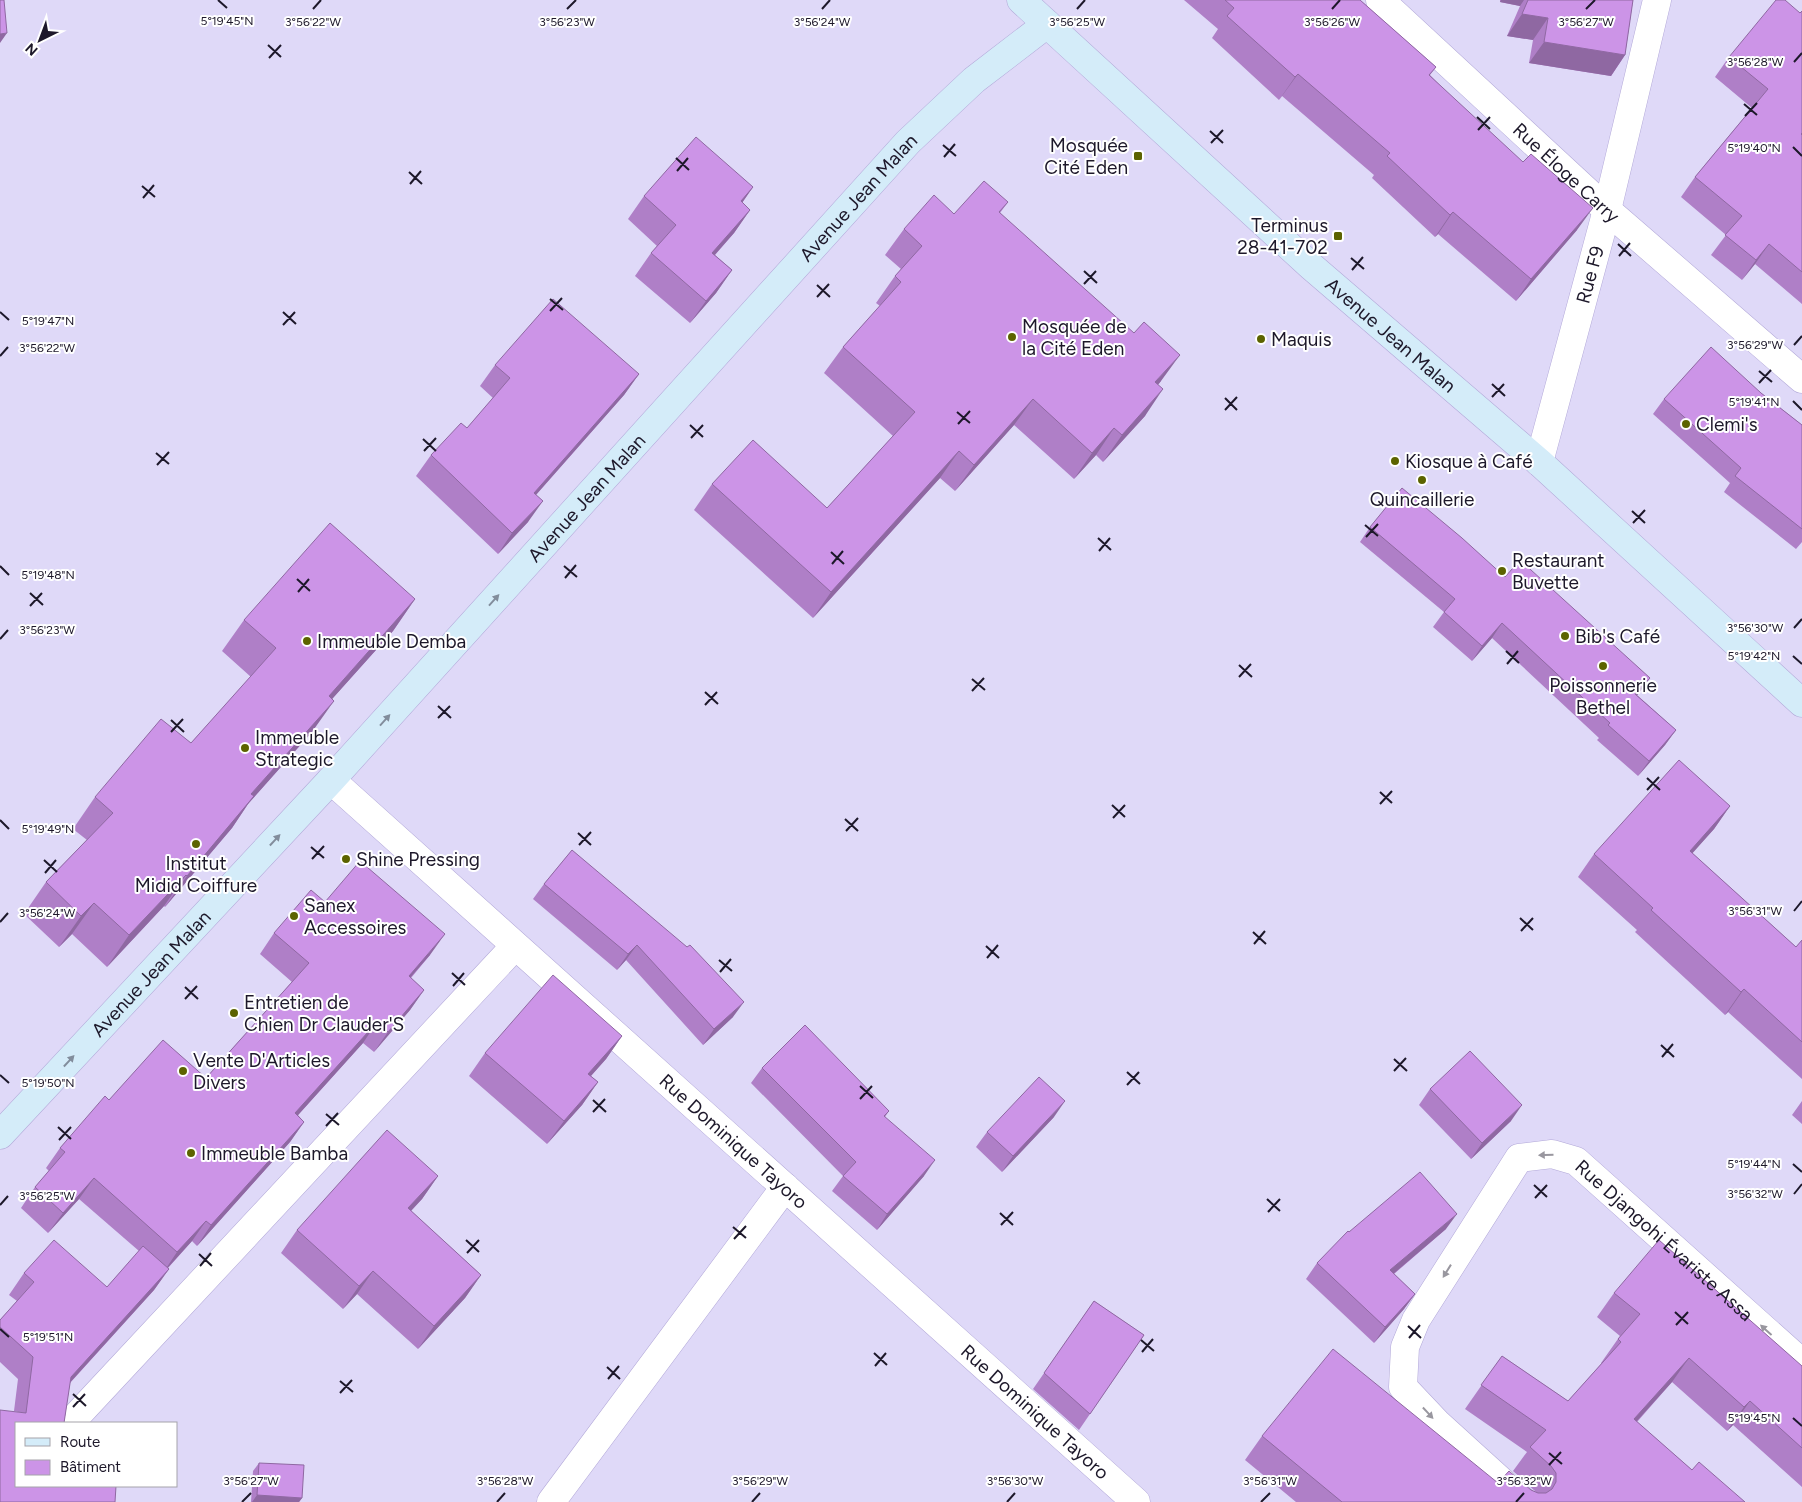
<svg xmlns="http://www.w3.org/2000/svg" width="1802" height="1502" viewBox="0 0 1802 1502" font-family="Figtree,sans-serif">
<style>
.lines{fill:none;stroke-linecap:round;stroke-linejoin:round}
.minor-casing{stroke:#b2a8d8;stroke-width:29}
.secondary-casing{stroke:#b2a8d8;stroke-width:29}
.minor{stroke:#fff;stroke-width:28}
.secondary{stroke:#d4ecf9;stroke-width:28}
.wall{fill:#af7fc7}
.shaded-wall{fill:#8f68a2}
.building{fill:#cc94e7;stroke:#8f68a2}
.oneway{fill:#828d9c}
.oneway2{fill:#99979f}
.ticks{fill:none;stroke:#1d182a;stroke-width:2}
.poi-dot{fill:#5c6300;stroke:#fff;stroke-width:2}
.labels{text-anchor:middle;stroke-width:4;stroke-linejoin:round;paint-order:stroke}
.poi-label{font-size:19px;fill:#1d182a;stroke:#fff;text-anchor:start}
.street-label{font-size:19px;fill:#1d182a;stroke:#fff}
.ticks-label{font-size:12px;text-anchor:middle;fill:#1d182a;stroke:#fff;stroke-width:4;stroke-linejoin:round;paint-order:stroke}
</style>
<rect width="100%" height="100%" fill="#dfd9f8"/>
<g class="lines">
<g class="minor-casing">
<g id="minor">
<path id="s1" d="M1380,0l227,210 195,169"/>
<path id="s2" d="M1539,462l68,-252 50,-210"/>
<path id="s3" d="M331,780l805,722"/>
<path d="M70,1423l445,-477"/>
<path d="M551,1502l234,-315"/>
<path id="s4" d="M1524,1502l-87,-79 -34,-36 2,-40 11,-27 103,-162 33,-4 24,7 226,202"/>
</g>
</g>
<g class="secondary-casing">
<g id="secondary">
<path id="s5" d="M1021,0l291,267 227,195 263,241"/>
<path id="s6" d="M0,1135l331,-355 577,-638 66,-62 73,-56"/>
</g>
</g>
<use href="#minor" class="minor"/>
<use href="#secondary" class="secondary"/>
</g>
<path class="wall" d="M1184,0h176l76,67 -6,8 147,155 -61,71 -78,-67 -3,3 -63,-59 2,-3 -92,-79 -3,4 -67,-62 6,-9z
M1500,0h133l-8,55 -14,21 -82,-13 4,-23 -26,-4 13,-30 -20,-4z
M1802,11v293l-47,-40 -13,16 -31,-25 15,-20 -45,-38 14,-20 57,-69 -37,-31 14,-20 71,-44z
M753,187l-11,16 8,7 -16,23 -19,22 17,15 -16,23 -26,30 -55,-47 16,-23 6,-7 -29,-27 16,-23z
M1008,202l-8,11 161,168 -3,4 -13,31 -42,46 -7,-7 -22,24 -60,-54 -59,66 -15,-13 -127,140 -119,-108 18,-26 115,24 66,-72 -69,-63 19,-26 37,-41 -4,-3 19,-27 6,-7 -16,-14 19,-26 50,-15z
M495,365l144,9 -15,21 -88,100 -8,27 -30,32 -82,-78 15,-21 36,-27 26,-30 -13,-12z
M1761,393l41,32v117l-6,7 -72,-57 6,-9 -77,-69 11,-15z
M1370,527l135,50 145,101 -13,17 39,35 -11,15 -27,31 -41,-36 2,-2 -107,-100 -20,23 -39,-34 11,-15 -84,-70z
M415,599l-22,32 -61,68 -20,33 -64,72 -16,24 -67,79 -1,-1 -57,61 -35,-33 -13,13 -35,-33 22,-32 41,-42 -14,-11 22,-32 96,-54 60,-66 -29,-26 22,-31z
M1730,806l-16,23 -22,24 104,94 6,-7v139l-74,-67 -3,3 -90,-83 2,-2 -59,-53 16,-23z
M572,850l161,167 -30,28 -77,-85 -9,10 -84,-71 11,-15z
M325,902l105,53 -19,23 13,12 -14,20 -36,42 -11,-9 -65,72 6,7 -14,20 -93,104 -5,-5 -24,27 1,1 -15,21 -84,93 -6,40 -50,-12 4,-32 -18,-17v-42l17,-19 -8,-6 15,-22 83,14 32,-36 -60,-52 -31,34 -27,-25 14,-21 14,-16 -3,-3 14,-20 49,-48 97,-22 86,-96 -32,-28 14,-21z
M622,1036l-16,23 -15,17 7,6 -16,23 -35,39 -78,-68 16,-23z
M762,1068l127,43 -4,6 39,59 -47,54 -45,-39 11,-15 -92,-93z
M1430,1089l81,32 -40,38 -52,-54z
M1802,1101v23l-10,-9z
M1054,1117l-52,55 -26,-25 11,-15z
M438,1176l-16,23 -11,12 70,64 -16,23 -47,51 -61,-55 -14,15 -62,-56 16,-23z
M1446,1229l-52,45 21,20 -11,15 -30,34 -68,-64 11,-16 32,-31z
M1614,1293l188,73v121l-69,-62 -6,6 -55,-49 -35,40 55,48 53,32h-449l-51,-42 17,-24 269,54 5,2 -23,-21 14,-19 -62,-43 37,-53 66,45 34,-38h-1l19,-27 -23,-19z
M1094,1301l50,34 -65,95 -46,-41z
M259,1463l43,35 -3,4h-48l2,-31z"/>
<path class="shaded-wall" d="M1501,0h23l-4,6 -20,-4z
M1522,14l26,4 -15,22 -26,-4z
M7,33l-7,10v-9z
M1544,42l81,13 -14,21 -82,-13z
M1298,74l-16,22 -3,4 16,-23z
M753,187l-16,23 4,-9z
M1593,208l-16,22 -61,71 15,-22z
M750,210l-16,23 -38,43 16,-23z
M1453,212l-15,22 -3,3 15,-22z
M1769,244l-14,20 -13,16 14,-20z
M732,270l-16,23 -26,30 16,-22z
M1180,355l-19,26 -24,28 18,-27z
M639,374l-15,21 -105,119 15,-21z
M1163,389l-18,27 -42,46 19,-27z
M1033,399l-19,26 -59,66 19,-26z
M1114,428l-18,27 -22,24 18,-26z
M959,451l-19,27 -127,140 18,-26z
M543,501l-15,21 -30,32 14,-21z
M415,599l-22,32 -86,96 22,-31z
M1502,623l-10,15 -20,23 10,-15z
M1650,678l-11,15 -14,16 10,-15z
M334,701l-22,31 -64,72 -16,24 -67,79 22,-31 64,-82z
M1676,730l-11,15 -27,31 11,-15z
M1730,806l-16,23 -40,45 16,-23z
M186,875l-22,31 -57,61 22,-32z
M94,903l-22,31 -13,13 22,-31z
M445,934l-15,21 -36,41 15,-20z
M637,945l-11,15 -9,10 11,-16z
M1744,989l-16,23 -3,3 16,-23z
M424,990l-14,20 -36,42 14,-20z
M744,1002l-11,15 -30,28 11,-16z
M377,1022l-14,21 -82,91 14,-21z
M622,1036l-16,23 -34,38 16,-23z
M598,1082l-16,23 -35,39 17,-23z
M1065,1101l-11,16 -52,55 11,-16z
M1522,1105l-11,16 -40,38 11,-16z
M304,1122l-14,20 -93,104 14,-21z
M935,1160l-11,16 -47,54 10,-16z
M438,1176l-16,23 -30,32 16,-23z
M94,1178l-15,21 -31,34 15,-20z
M1457,1214l-11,15 -67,57 11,-16z
M206,1221l-14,20 -29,32 14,-21z
M169,1269l-15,21 -98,108 15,-21z
M373,1271l-16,23 -14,15 16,-23z
M481,1275l-16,23 -47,51 16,-23z
M1415,1294l-11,15 -30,34 11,-16z
M1689,1358l-17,24 -55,61 17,-24z
M1750,1401l-17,24 -6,6 17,-24z
M257,1495l45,3 -3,4h-47z"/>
<path class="building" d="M0,0h4l3,33 -7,1z
M1225,0h135l76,67 -7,8 94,87 8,-8 62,54 -62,71 -78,-67 -3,3 -63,-59 3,-3 -92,-79 -3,3 -68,-61 7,-8z
M1528,0h105l-8,55 -81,-13 4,-24 -26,-4z
M1776,0h9l15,13 2,-2v122l-1,1 1,1v137l-33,-28 -13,16 -31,-25 17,-19 -47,-39 73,-88 -39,-32z
M696,137l57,50 -12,14 9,9 -38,43 20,17 -26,31 -55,-48 25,-28 -32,-29z
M984,181l24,21 -9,10 135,121 10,-11 36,33 -25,27 8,7 -41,46 -8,-7 -22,25 -59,-54 -59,66 -15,-14 -128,141 -119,-108 41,-44 74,68 88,-96 -72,-65 58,-65 -6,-6 27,-30 -18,-17 30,-34 20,19z
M553,299l86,75 -105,119 9,8 -31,32 -81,-78 30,-32 6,5 43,-50 -15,-13z
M1711,347l50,46 41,32v104l-67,-53 6,-8 -77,-69z
M1402,488l60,50 43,39 15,-17 130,118 -15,16 41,36 -27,31 -41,-36 2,-2 -108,-100 -20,23 -38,-34 11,-13 -85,-72z
M330,523l85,76 -86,97 5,5 -83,93 3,2 -67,80 -1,-1 -57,60 -35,-32 -13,13 -35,-34 67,-69 -18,-16 66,-78 30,24 85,-95 -32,-28z
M1679,760l51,46 -40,45 106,96 6,-7v102l-58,-53 -3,3 -90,-82 2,-2 -59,-54z
M572,850l115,97 3,-2 54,57 -30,27 -77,-84 -9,9 -84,-70z
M360,861l85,73 -36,42 15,14 -36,42 -11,-10 -82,91 9,9 -93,103 -5,-4 -29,31 -83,-74 -31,35 -28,-26 30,-35 -5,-4 45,-52 4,4 54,-60 43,38 103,-115 -35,-30 37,-43 14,12z
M553,975l69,61 -34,38 10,8 -34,39 -79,-68z
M805,1025l84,86 -5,5 51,44 -48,54 -44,-38 13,-14 -94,-94z
M1470,1051l52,54 -40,38 -52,-54z
M1039,1077l26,24 -52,55 -26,-24z
M387,1130l51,46 -30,32 73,67 -47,51 -61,-55 -14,15 -62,-56z
M1420,1172l37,42 -67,56 25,24 -30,33 -68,-64 31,-32 1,1z
M54,1240l53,47 36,-41 26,23 -98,108 -7,46h-48v63h100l-1,16h-115v-92l26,3 7,-56 -33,-30v-7l34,-38 -10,-9z
M1659,1240l143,126v82l-52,-47 -6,6 -55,-49 -55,61 58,51 7,-8 46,40h-403l-80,-66 71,-87 165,134 11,-12 22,19 7,3h8l6,-4 4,-7v-9l-5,-7 -21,-19 16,-17 -65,-45 21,-29 66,45 53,-59 -3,-3 22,-25 -26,-21z
M1094,1301l50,34 -54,79 -46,-41z
M259,1463l45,2 -2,33 -45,-3z"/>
<defs><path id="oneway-solid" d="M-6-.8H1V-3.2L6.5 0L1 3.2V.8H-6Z" transform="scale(1.25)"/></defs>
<g class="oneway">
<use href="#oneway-solid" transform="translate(494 600) rotate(-48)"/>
<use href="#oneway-solid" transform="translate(385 720) rotate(-48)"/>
<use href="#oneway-solid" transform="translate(275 840) rotate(-47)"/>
<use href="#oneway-solid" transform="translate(69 1061) rotate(-47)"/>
</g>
<g class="oneway2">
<use href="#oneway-solid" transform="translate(1546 1155) rotate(178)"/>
<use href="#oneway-solid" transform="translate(1447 1271) rotate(122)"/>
<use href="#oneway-solid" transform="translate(1766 1330) rotate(-138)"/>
<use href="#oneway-solid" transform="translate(1428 1413) rotate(47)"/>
</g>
<path class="ticks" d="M218,0l9,8M313,9l8,-9M567,9l9,-9M822,9l8,-9M1077,9l8,-9M1332,9l8,-9M1586,9l9,-9M268,45l13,12M269,58l12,-13M1794,62l8,-9M1744,104l13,11M1745,116l12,-13M1477,117l13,12M1478,130l12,-13M1210,131l13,12M1211,143l12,-13M943,145l13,11M1793,147l9,9M944,157l11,-13M676,158l13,12M677,171l11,-13M409,172l13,12M410,184l11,-13M142,186l13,11M143,198l11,-13M1618,244l13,12M1619,256l11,-13M1351,258l13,11M1352,270l11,-13M1084,271l13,12M1084,284l12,-13M817,285l13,12M817,297l12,-13M550,299l13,11M550,311l12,-13M0,312l9,8M283,312l13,12M283,325l12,-13M1794,345l8,-9M0,356l8,-9M1759,371l13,11M1759,383l12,-13M1492,384l13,12M1492,397l12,-13M1225,398l12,12M1793,401l9,9M1225,410l12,-13M957,412l13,11M958,424l12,-13M690,425l13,12M691,438l12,-13M423,439l13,12M424,451l12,-13M156,453l13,11M157,465l12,-13M1632,511l13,12M1633,523l12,-13M1365,525l13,11M1366,537l12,-13M1098,538l13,12M1099,551l11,-13M831,552l13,12M832,564l11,-13M0,566l9,9M564,566l13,11M565,578l11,-13M297,579l13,12M298,592l11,-13M30,593l13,12M30,606l12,-13M1794,628l8,-9M0,639l8,-9M1506,651l13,12M1793,656l9,8M1507,664l11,-13M1239,665l13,12M1239,677l12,-13M972,679l13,11M972,691l12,-13M705,692l13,12M705,705l12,-13M438,706l13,12M438,718l12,-12M171,720l13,12M171,732l12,-13M1647,778l13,12M1647,790l12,-13M1380,792l12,11M1380,804l12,-13M1112,805l13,12M1113,818l12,-13M845,819l13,12M0,820l9,9M846,831l12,-13M578,833l13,12M579,845l12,-13M311,847l13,11M312,859l12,-13M44,860l13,12M45,873l11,-13M1794,911l8,-10M1520,918l13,12M0,922l8,-9M1521,931l12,-13M1253,932l13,12M1254,944l11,-13M986,946l13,12M987,958l11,-13M719,960l13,11M720,972l11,-13M452,973l13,12M453,986l11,-13M185,987l13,12M185,999l12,-13M1661,1045l13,12M1662,1057l11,-13M1394,1059l13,12M1394,1071l12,-13M1127,1072l13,12M0,1075l9,8M1127,1085l12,-13M860,1086l13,12M860,1099l12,-13M593,1100l13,12M593,1112l12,-13M326,1114l13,11M326,1126l12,-13M58,1127l13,12M59,1140l12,-13M1793,1164l9,8M1534,1185l13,12M1794,1194l8,-10M1535,1198l12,-13M1267,1199l13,12M0,1205l8,-9M1268,1212l12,-13M1000,1213l13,12M1001,1225l12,-13M733,1227l13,11M734,1239l12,-13M466,1240l13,12M467,1253l12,-13M199,1254l13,12M200,1266l11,-13M1675,1312l13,12M1676,1325l12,-13M1408,1326l13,12M0,1329l9,8M1409,1338l11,-13M1141,1340l13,11M1142,1352l11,-13M874,1353l13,12M875,1366l11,-13M607,1367l13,12M608,1379l11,-13M340,1381l13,11M340,1393l12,-13M73,1394l13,12M73,1407l12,-13M1793,1418l9,8M1549,1453l13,11M1549,1465l12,-13M242,1502l9,-9M497,1502l8,-9M752,1502l8,-9M1007,1502l8,-9M1261,1502l9,-9M1516,1502l8,-9"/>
<g class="poi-dot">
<rect x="1133" y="151" width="10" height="10" rx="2.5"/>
<rect x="1333" y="231" width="10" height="10" rx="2.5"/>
<circle cx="1012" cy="337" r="5"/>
<circle cx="1261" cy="339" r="5"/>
<circle cx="1686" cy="424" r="5"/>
<circle cx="1395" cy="461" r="5"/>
<circle cx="1422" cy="480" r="5"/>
<circle cx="1502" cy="571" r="5"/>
<circle cx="1565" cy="636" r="5"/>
<circle cx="307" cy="641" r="5"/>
<circle cx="1603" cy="666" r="5"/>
<circle cx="245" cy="748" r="5"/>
<circle cx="196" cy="844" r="5"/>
<circle cx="346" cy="859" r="5"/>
<circle cx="294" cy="916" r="5"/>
<circle cx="234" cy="1013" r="5"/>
<circle cx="183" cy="1071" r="5"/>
<circle cx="191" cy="1153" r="5"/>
</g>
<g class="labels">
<g class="poi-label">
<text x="1128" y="152" text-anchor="end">Mosquée<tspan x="1128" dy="22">Cité Eden</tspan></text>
<text x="1328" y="232" text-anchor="end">Terminus<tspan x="1328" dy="22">28-41-702</tspan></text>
<text x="1022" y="333">Mosquée de<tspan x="1022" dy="22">la Cité Eden</tspan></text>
<text x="1271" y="346">Maquis</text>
<text x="1696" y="431">Clemi's</text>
<text x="1405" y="468">Kiosque à Café</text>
<text x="1422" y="506" text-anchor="middle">Quincaillerie</text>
<text x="1512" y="567">Restaurant<tspan x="1512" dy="22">Buvette</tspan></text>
<text x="1575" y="643">Bib's Café</text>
<text x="317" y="648">Immeuble Demba</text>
<text x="1603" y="692" text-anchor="middle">Poissonnerie<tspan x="1603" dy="22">Bethel</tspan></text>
<text x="255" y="744">Immeuble<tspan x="255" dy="22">Strategic</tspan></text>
<text x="356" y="866">Shine Pressing</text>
<text x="196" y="870" text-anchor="middle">Institut<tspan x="196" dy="22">Midid Coiffure</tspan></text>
<text x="304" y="912">Sanex<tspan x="304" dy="22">Accessoires</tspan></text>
<text x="244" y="1009">Entretien de<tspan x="244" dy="22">Chien Dr Clauder'S</tspan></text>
<text x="193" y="1067">Vente D'Articles<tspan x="193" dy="22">Divers</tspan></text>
<text x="201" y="1160">Immeuble Bamba</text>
</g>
<g class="street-label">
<text dy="7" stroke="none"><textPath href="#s1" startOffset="254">Rue Éloge Carry</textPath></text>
<text dy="7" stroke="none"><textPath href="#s6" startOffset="1271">Avenue Jean Malan</textPath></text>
<text dy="7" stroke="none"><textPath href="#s2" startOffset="194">Rue F9</textPath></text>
<text dy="7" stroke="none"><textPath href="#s5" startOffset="499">Avenue Jean Malan</textPath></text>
<text dy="7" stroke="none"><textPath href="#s6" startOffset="866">Avenue Jean Malan</textPath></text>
<text dy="7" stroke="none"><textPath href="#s6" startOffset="221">Avenue Jean Malan</textPath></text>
<text dy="7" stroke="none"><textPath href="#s3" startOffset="541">Rue Dominique Tayoro</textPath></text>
<text dy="7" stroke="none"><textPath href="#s4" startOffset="605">Rue Djangohi Évariste Assa</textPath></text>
<text dy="7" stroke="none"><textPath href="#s3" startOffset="946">Rue Dominique Tayoro</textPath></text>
</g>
</g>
<g class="ticks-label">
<text x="227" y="25">5°19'45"N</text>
<text x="313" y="26">3°56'22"W</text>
<text x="567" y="26">3°56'23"W</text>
<text x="822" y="26">3°56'24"W</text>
<text x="1077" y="26">3°56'25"W</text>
<text x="1332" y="26">3°56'26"W</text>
<text x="1586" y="26">3°56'27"W</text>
<text x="1755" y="66">3°56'28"W</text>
<text x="1754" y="152">5°19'40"N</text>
<text x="48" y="325">5°19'47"N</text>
<text x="1755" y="349">3°56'29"W</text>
<text x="47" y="352">3°56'22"W</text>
<text x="1754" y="406">5°19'41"N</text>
<text x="48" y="579">5°19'48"N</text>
<text x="1755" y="632">3°56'30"W</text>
<text x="47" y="634">3°56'23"W</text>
<text x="1754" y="660">5°19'42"N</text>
<text x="48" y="833">5°19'49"N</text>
<text x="1755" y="915">3°56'31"W</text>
<text x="47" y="917">3°56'24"W</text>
<text x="48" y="1087">5°19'50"N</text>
<text x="1754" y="1168">5°19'44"N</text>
<text x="1755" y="1198">3°56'32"W</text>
<text x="47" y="1200">3°56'25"W</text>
<text x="48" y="1341">5°19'51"N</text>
<text x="1754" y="1422">5°19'45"N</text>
<text x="251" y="1485">3°56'27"W</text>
<text x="505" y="1485">3°56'28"W</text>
<text x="760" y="1485">3°56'29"W</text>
<text x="1015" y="1485">3°56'30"W</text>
<text x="1270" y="1485">3°56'31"W</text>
<text x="1524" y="1485">3°56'32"W</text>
</g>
<rect x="15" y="1422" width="162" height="65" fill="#ffffff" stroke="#a5a3aa"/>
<rect x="25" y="1438" width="25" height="8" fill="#d4ecf9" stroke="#a5a3aa"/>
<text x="60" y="1447" font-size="15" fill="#1d182a">Route</text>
<rect x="25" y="1460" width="25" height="15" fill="#cc94e7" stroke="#a5a3aa"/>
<text x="60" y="1472" font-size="15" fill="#1d182a">Bâtiment</text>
<g transform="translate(40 40) rotate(222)" stroke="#ffffff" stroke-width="4" paint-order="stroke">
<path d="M0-4L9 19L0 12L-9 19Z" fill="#1d182a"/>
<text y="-8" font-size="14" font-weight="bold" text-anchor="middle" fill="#1d182a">N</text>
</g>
</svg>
